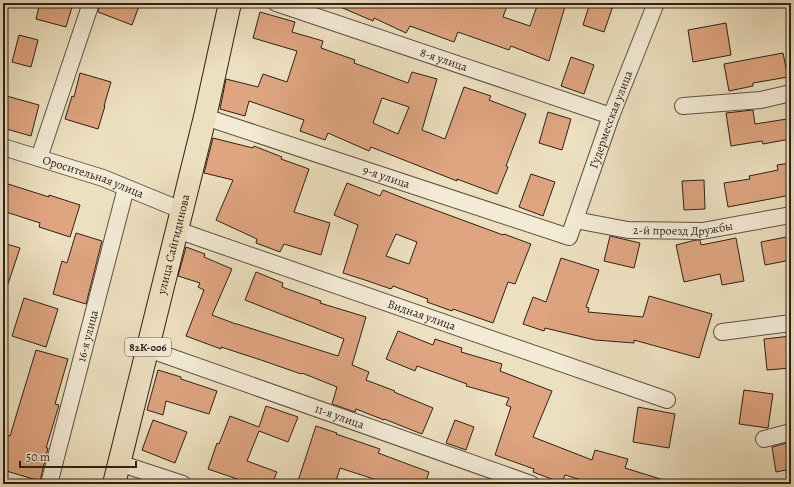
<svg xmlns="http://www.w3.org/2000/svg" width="794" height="487" viewBox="0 0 794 487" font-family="Alegreya,serif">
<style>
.building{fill:#dea580;stroke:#2f2019;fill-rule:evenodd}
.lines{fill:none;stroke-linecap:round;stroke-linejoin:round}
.minor-casing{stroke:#5e5043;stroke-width:18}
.primary-casing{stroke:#2f2019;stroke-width:24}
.minor{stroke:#f3ebd6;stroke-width:16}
.primary{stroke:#ede0c0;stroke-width:22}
.labels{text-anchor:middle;stroke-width:4;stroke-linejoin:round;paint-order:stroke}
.shield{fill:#f3ebd6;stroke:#6a5d52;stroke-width:1}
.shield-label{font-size:11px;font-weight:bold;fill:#2f2019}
.street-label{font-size:12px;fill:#2f2019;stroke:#f3ebd6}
</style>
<rect width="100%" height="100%" fill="#ede0c0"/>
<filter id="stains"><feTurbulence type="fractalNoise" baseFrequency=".005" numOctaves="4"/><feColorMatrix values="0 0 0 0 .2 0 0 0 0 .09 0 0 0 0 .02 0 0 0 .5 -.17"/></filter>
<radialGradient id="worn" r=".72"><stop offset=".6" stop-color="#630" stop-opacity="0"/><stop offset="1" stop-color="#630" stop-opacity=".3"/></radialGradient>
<path class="building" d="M40,3h18l14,4 -6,20 -30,-8z
M100,3h31l8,3 -7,19 -34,-13z
M331,3h177l-5,14 27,9 8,-23h28l-17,58 -38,-15 -2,4 -51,-18 -4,10 -44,-16 -4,7 -32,-15 -1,3z
M590,3h24l-10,29 -21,-7z
M260,12l35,10 -3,10 31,9 -2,7 34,12 -1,3 54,20 4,-11 25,7 -15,51 23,9 19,-52 27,9 -2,4 37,14 -20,52 2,1 -11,27 -40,-15v2l-86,-34 -2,4 -41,-18 -3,7 -25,-9 4,-11 -55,-19 -4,15 -25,-7 6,-30 32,8 5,-13 24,8 10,-31 -44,-13zM382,98l27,9 -11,27 -25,-11z
M726,23l5,32 -38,7 -5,-32z
M19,35l19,5 -7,27 -19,-5z
M783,53l5,24 -35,6v3l-24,5 -5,-27z
M571,57l23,8 -10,29 -23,-8z
M80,73l31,9 -7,24h1l-7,23 -33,-10 7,-23 2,1z
M3,95l36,10 -8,31 -28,-8z
M753,110l2,14 32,-5 3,20 -27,5 -1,-3 -31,5 -5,-33z
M548,112l23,7 -9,31 -23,-7z
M213,138l40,10 1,-2 28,11 -1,2 28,10 -15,43 36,11 -9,32 -37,-11 -4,8 -24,-9 1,-4 -41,-19 17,-40 -29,-7z
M791,163v32l-63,12 -4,-24 26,-4 -1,-3 29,-6 -1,-5z
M531,174l24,8 -12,34 -24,-9z
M704,180l1,29 -21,1 -2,-29z
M347,183l33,13 3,-6 25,10 95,35 1,-1 27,10 -16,40 -7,-2 -15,41 -40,-14 -1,2 -25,-9 1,-3 -35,-13 -2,3 -26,-9 -22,-7 15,-48 -24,-10zM396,234l21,8 -8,22 -23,-8z
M8,184l41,13v-2l31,10 -10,32 -31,-10 1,-4 -37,-12v-12z
M76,233l26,8 -16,63 -33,-10 9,-33 5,2z
M610,236l30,7 -6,25 -30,-7z
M791,236v24l-26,5 -4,-23z
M736,238l8,43 -22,4 -2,-11 -36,8 -8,-37 20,-5h4l1,5z
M3,243l17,5 -15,45 -2,-1z
M186,247l19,7 -1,3 28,12 -20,46 24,9h1l101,32 6,-17 -99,-39 11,-28 27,11 -1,4 39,14 -1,2 46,14 -14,48 17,7 -3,8 29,11 -1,1 39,16 -11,26 -38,-15v1l-28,-11 -1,3 -23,-8 5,-17 -35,-14 -1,1 -37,-13 -43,-14v2l-35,-13 18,-46 -6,-3 2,-4 -22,-7z
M561,258l38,12 -13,37 3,1 -1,4 55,5 6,-21 63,18 -13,44 -65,-18v3l-39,-3 -50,-12 -1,3 -21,-7 10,-27 13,5z
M24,298l34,11 -12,38 -34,-11z
M398,331l35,14 2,-6 27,9 -1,4 41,12 -2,7 52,20 -19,46 59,23 3,-10 33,9 -3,9 42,13v3h-72l-30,-9 -3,8 -29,-11 1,-3 -39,-14 16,-48 -5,-2 3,-7 -43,-12 1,-2 -50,-18 -2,5 -29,-12z
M791,336v32l-24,2 -3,-31z
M36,350l32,9 -13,45 4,1 -13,43h2l-8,33 -37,-11v-36l7,2z
M158,370l23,7v2l36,12 -8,23 -43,-13 -3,14 -16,-5z
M744,390l29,4 -5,34 -29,-4z
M266,406l32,11 -10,25 -29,-11 -12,30 30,11 -5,12h-30l1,-3 -35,-12 9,-26 2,1 11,-28 29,11z
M638,407l37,7 -6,34 -36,-6z
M153,420l34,12 -12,31 -33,-13z
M455,420l19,7 -8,23 -20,-7z
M316,426l21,7 -1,1 44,15 -2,4 51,19 -4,12h-36l-49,-16 -5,16h-38z
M791,442v27l-15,3 -4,-25z"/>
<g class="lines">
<g class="minor-casing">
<g id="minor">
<path id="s1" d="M276,3l335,113"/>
<path d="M683,106l78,-6 30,-7"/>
<path id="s2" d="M205,117l364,120 42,-121 45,-113"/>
<path id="s3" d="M3,147l100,31 78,32"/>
<path d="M39,158l52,-155"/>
<path id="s4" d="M575,220l53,10 74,1 89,-16"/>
<path id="s5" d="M177,230l490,170"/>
<path d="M722,332l69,-9"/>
<path id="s6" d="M148,349l383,135"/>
<path d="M764,439l27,-7"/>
<path d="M119,463l64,21"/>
<path id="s7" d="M49,484l77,-296"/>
</g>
</g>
<g class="primary-casing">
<g id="primary">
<path id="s8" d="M114,484l91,-367 25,-114"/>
</g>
</g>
<use href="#minor" class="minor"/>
<use href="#primary" class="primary"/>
</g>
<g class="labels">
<rect class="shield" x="125" y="338" width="46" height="18" rx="3"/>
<g class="shield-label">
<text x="148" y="351">82К-006</text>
</g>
<g class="street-label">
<text dy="4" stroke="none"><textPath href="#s1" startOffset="177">8-я улица</textPath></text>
<text dy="4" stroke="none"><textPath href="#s2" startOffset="508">Гудермесская улица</textPath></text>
<text dy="4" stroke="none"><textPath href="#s3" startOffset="95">Оросительная улица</textPath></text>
<text dy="4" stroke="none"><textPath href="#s2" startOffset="191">9-я улица</textPath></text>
<text dy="4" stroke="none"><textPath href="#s4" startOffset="109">2-й проезд Дружбы</textPath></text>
<text dy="4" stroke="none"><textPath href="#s8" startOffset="247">улица Сайгидинова</textPath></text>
<text dy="4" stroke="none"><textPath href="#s5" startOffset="259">Видная улица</textPath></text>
<text dy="4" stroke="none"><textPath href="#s7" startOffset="153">16-я улица</textPath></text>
<text dy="4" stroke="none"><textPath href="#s6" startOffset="203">11-я улица</textPath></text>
</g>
</g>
<rect width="794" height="487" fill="none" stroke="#ede0c0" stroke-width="16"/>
<rect x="4" y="4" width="786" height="479" fill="none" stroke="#2f2019" stroke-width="2"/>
<rect x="8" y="8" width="778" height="471" fill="none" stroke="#2f2019"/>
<path d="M20 461v6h116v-6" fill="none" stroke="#2f2019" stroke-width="2"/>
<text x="26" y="461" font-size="12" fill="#2f2019" stroke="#f3ebd6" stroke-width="3" paint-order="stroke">50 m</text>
<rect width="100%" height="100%" filter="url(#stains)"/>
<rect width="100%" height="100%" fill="url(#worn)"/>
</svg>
